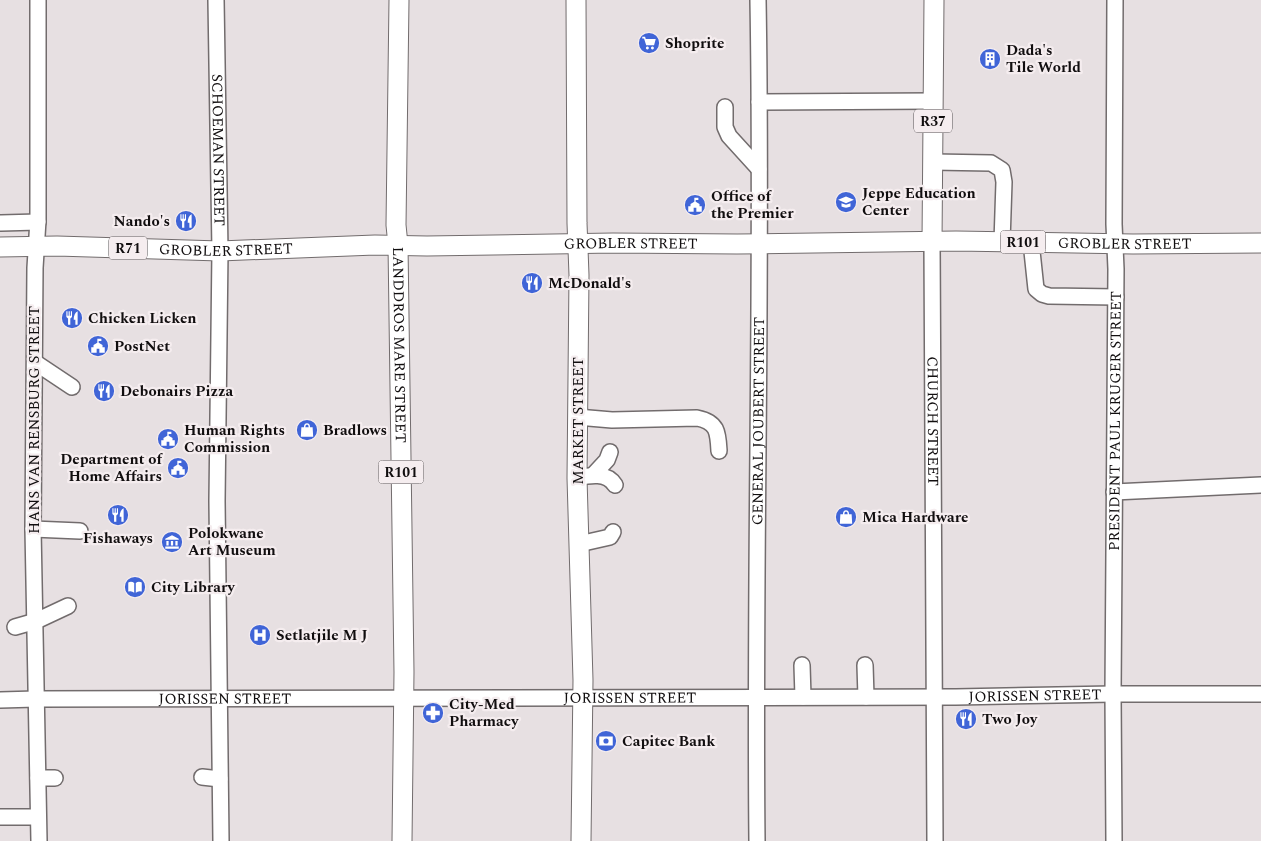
<svg xmlns="http://www.w3.org/2000/svg" width="1261" height="841" viewBox="0 0 1261 841" font-family="Spectral,serif">
<style>
.lines{fill:none;stroke-linecap:round;stroke-linejoin:round}
.minor-casing{stroke:#726c6d;stroke-width:18}
.major-casing{stroke:#726c6d;stroke-width:21}
.minor{stroke:#fff;stroke-width:15}
.major{stroke:#fff;stroke-width:19}
.labels{text-anchor:middle;dominant-baseline:central;stroke-width:4.5;stroke-linejoin:round;paint-order:stroke}
.shield{fill:#f5edef;stroke:#555152;stroke-width:1}
.shield-label{font-size:14px;font-weight:bold;fill:#110e0f}
.poi-label{font-size:15px;font-weight:bold;fill:#110e0f;stroke:#f5edef;text-anchor:start}
.street-label{font-size:15px;fill:#110e0f;stroke:#f5edef}
</style>
<rect width="100%" height="100%" fill="#e7e0e2"/>
<g class="lines">
<!-- minor casing -->
<g class="minor-casing">
<g id="minor">
<path d="M 38,0 L 38,220 L 35,268 L 33,529 L 39,841"/>
<path id="s1" d="M 216,0 L 220,251 L 217,501 L 221,841"/>
<path d="M 759,102 L 933,101"/>
<path d="M 725,107 L 725,127 L 729,136 L 759,169"/>
<path d="M 933,162 L 991,163 L 1002,170 L 1004,182 L 1002,242"/>
<path d="M 1,223 L 38,222"/>
<path id="s2" d="M 932,242 L 935,841"/>
<path d="M 1031,242 L 1036,289 L 1042,294 L 1049,296 L 1116,297"/>
<path d="M 36,363 L 72,387"/>
<path d="M 577,417 L 612,420 L 697,418 C 718,422 718,433 719,451"/>
<path d="M 594,474 L 607,460 L 610,452"/>
<path d="M 577,478 C 590,475 607,472 615,485"/>
<path d="M 1114,492 L 1261,485"/>
<path d="M 33,529 L 80,531"/>
<path d="M 579,544 L 610,537 L 613,532"/>
<path d="M 15,627 L 36,621 L 68,606"/>
<path d="M 802,665 L 803,697"/>
<path d="M 865,665 L 866,697"/>
<path id="s3" d="M 0,700 L 36,699 L 956,697 L 1113,694 L 1261,694"/>
<path d="M 202,777 L 220,779"/>
<path d="M 38,778 L 55,778"/>
<path d="M 0,817 L 38,817"/>
<path id="s4" d="M 757,841 C 754,561 763,280 758,0"/>
<path id="s5" d="M 1114,841 L 1113,694 L 1116,269 L 1114,224 L 1115,0"/>
</g>
</g>
<!-- major casing -->
<g class="major-casing">
<g id="major">
<path id="s6" d="M 399,0 L 396,225 L 398,245 L 404,672 L 402,841"/>
<path d="M 576,0 L 577,223 L 579,275 L 577,478 L 583,680 L 581,841"/>
<path d="M 932,242 L 934,0"/>
<path id="s7" d="M 0,247 L 57,246 L 220,251 L 375,245 L 427,246 L 613,243 L 737,244 L 956,241 L 1133,244 L 1261,243"/>
</g>
</g>
<!-- minor -->
<use href="#minor" class="minor"/>
<!-- major -->
<use href="#major" class="major"/>
</g>
<!-- icons -->
<defs>
<g id="supermarket-disc" transform="scale(1.125)"><circle r="9.5" fill="#4065d7" stroke="#f5edef"/><path d="M-6-5.5h2.5l.6 2H6L4.5 2H-2.5L-4.4-4H-6ZM-1.5 3.2a1.3 1.3 0 1 0 .1 0ZM3 3.2a1.3 1.3 0 1 0 .1 0Z" fill="#fff"/></g>
<g id="building-disc" transform="scale(1.125)"><circle r="9.5" fill="#4065d7" stroke="#f5edef"/><path d="M-4-6H4V6H1V3H-1V6H-4ZM-2.5-4.3h1.7v1.8h-1.7ZM.8-4.3h1.7v1.8H.8ZM-2.5-1h1.7V.8h-1.7ZM.8-1h1.7V.8H.8Z" fill="#fff"/></g>
<g id="university-disc" transform="scale(1.125)"><circle r="9.5" fill="#4065d7" stroke="#f5edef"/><path d="M0-5L7-2L0 1L-7-2ZM-4 1L0 2.5L4 1V4Q0 6-4 4Z" fill="#fff"/></g>
<g id="civic-disc" transform="scale(1.125)"><circle r="9.5" fill="#4065d7" stroke="#f5edef"/><path d="M-.6-6.5H3V-4.5H.6V-3L4-1V1h2V6H-6V1h2V-1L-.6-3ZM-1.2 2.5V6h2.4V2.5Z" fill="#fff"/></g>
<g id="restaurant-disc" transform="scale(1.125)"><circle r="9.5" fill="#4065d7" stroke="#f5edef"/><path d="M-5-6h1v4h1v-4h1v4h1v-4h1v5L-1.5 .5V6h-2V.5L-5-1ZM5-6V6H3V1.5H1.5Q1.5-4 5-6Z" fill="#fff"/></g>
<g id="shop-disc" transform="scale(1.125)"><circle r="9.5" fill="#4065d7" stroke="#f5edef"/><path d="M-5-2.5h2.3a2.7 3.5 0 0 1 5.4 0H5L5.5 6h-11ZM-1.5-2.5h3a1.5 2.3 0 0 0-3 0Z" fill="#fff"/></g>
<g id="museum-disc" transform="scale(1.125)"><circle r="9.5" fill="#4065d7" stroke="#f5edef"/><path d="M0-6L6-3V-2H-6V-3ZM-5-1h2V3h-2ZM-1-1h2V3h-2ZM3-1h2V3H3ZM-6 4H6V6H-6Z" fill="#fff"/></g>
<g id="library-disc" transform="scale(1.125)"><circle r="9.5" fill="#4065d7" stroke="#f5edef"/><path d="M-6-4Q-3-5.5-.7-3.5V5Q-3 3-6 4ZM6-4Q3-5.5 .7-3.5V5Q3 3 6 4Z" fill="#fff"/></g>
<g id="hospital-disc" transform="scale(1.125)"><circle r="9.5" fill="#4065d7" stroke="#f5edef"/><path d="M-5-5h3v3.5h4V-5h3V5h-3V1.5h-4V5h-3Z" fill="#fff"/></g>
<g id="pharmacy-disc" transform="scale(1.125)"><circle r="9.5" fill="#4065d7" stroke="#f5edef"/><path d="M-2-6h4v4h4v4h-4v4h-4v-4h-4v-4h4Z" fill="#fff"/></g>
<g id="bank-disc" transform="scale(1.125)"><circle r="9.5" fill="#4065d7" stroke="#f5edef"/><path d="M-6-4H6V4H-6ZM0-2.3a2.3 2.3 0 1 0 0 4.6a2.3 2.3 0 1 0 0-4.6Z" fill="#fff"/></g>
</defs>
<g fill-rule="evenodd">
<use href="#supermarket-disc" x="649" y="43"/>
<use href="#building-disc" x="990" y="59"/>
<use href="#university-disc" x="846" y="202"/>
<use href="#civic-disc" x="695" y="205"/>
<use href="#restaurant-disc" x="186" y="221"/>
<use href="#restaurant-disc" x="532" y="283"/>
<use href="#restaurant-disc" x="72" y="318"/>
<use href="#civic-disc" x="98" y="346"/>
<use href="#restaurant-disc" x="104" y="391"/>
<use href="#shop-disc" x="307" y="430"/>
<use href="#civic-disc" x="168" y="439"/>
<use href="#civic-disc" x="178" y="468"/>
<use href="#restaurant-disc" x="118" y="515"/>
<use href="#shop-disc" x="846" y="517"/>
<use href="#museum-disc" x="172" y="542"/>
<use href="#library-disc" x="135" y="587"/>
<use href="#hospital-disc" x="260" y="635"/>
<use href="#pharmacy-disc" x="433" y="713"/>
<use href="#restaurant-disc" x="966" y="719"/>
<use href="#bank-disc" x="606" y="741"/>
</g>
<g class="labels">
<!-- shield labels -->
<g class="shield">
<rect x="914" y="109.5" width="38" height="23" rx="4"/>
<rect x="1000.5" y="230.5" width="45" height="23" rx="4"/>
<rect x="109" y="236.5" width="38" height="23" rx="4"/>
<rect x="378.5" y="460.5" width="45" height="23" rx="4"/>
</g>
<g class="shield-label">
<text x="933" y="121">R37</text>
<text x="1023" y="242">R101</text>
<text x="128" y="248">R71</text>
<text x="401" y="472">R101</text>
</g>
<!-- poi labels -->
<g class="poi-label">
<text x="665" y="43">Shoprite</text>
<text x="1006" y="50">Dada's<tspan x="1006" dy="17">Tile World</tspan></text>
<text x="862" y="193">Jeppe Education<tspan x="862" dy="17">Center</tspan></text>
<text x="711" y="196">Office of<tspan x="711" dy="17">the Premier</tspan></text>
<text x="170" y="221" text-anchor="end">Nando's</text>
<text x="548" y="283">McDonald's</text>
<text x="88" y="318">Chicken Licken</text>
<text x="114" y="346">PostNet</text>
<text x="120" y="391">Debonairs Pizza</text>
<text x="184" y="430">Human Rights<tspan x="184" dy="17">Commission</tspan></text>
<text x="323" y="430">Bradlows</text>
<text x="162" y="459" text-anchor="end">Department of<tspan x="162" dy="17">Home Affairs</tspan></text>
<text x="862" y="517">Mica Hardware</text>
<text x="188" y="533">Polokwane<tspan x="188" dy="17">Art Museum</tspan></text>
<text x="118" y="538" text-anchor="middle">Fishaways</text>
<text x="151" y="587">City Library</text>
<text x="276" y="635">Setlatjile M J</text>
<text x="449" y="704">City-Med<tspan x="449" dy="17">Pharmacy</tspan></text>
<text x="982" y="719">Two Joy</text>
<text x="622" y="741">Capitec Bank</text>
</g>
<!-- street labels -->
<g class="street-label">
<text stroke="none"><textPath href="#s1" startOffset="150">SCHOEMAN STREET</textPath></text>
<text stroke="none"><textPath href="#s7" startOffset="1125">GROBLER STREET</textPath></text>
<text stroke="none"><textPath href="#s7" startOffset="631">GROBLER STREET</textPath></text>
<text stroke="none"><textPath href="#s7" startOffset="226">GROBLER STREET</textPath></text>
<text stroke="none"><textPath href="#s6" startOffset="345">LANDDROS MARE STREET</textPath></text>
<text transform="translate(34 420) rotate(-90)">HANS VAN RENSBURG STREET</text>
<text stroke="none"><textPath href="#s4" startOffset="420">GENERAL JOUBERT STREET</textPath></text>
<text stroke="none"><textPath href="#s2" startOffset="179">CHURCH STREET</textPath></text>
<text stroke="none"><textPath href="#s5" startOffset="420">PRESIDENT PAUL KRUGER STREET</textPath></text>
<text transform="translate(578 421) rotate(-90)">MARKET STREET</text>
<text stroke="none"><textPath href="#s3" startOffset="1035">JORISSEN STREET</textPath></text>
<text stroke="none"><textPath href="#s3" startOffset="630">JORISSEN STREET</textPath></text>
<text stroke="none"><textPath href="#s3" startOffset="225">JORISSEN STREET</textPath></text>
</g>
</g>
</svg>
